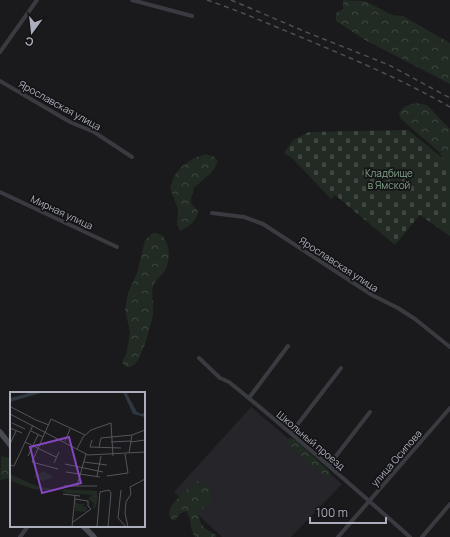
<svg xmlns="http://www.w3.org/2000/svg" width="450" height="537" viewBox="0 0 450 537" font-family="Manrope,sans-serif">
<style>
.built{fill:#262529}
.forest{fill:url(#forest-crowns)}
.cemetery{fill:url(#cemetery-stones)}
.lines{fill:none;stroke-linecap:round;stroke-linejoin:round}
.street{stroke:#3a3b41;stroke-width:4}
.secondary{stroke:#484a51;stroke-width:5.5}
.rail{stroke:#4d4f56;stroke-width:1.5;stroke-dasharray:5 4;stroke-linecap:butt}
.labels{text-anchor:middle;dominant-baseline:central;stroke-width:3.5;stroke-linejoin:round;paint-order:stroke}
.street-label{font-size:10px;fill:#acafbb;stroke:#151417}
.park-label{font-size:10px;fill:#83a688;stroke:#151417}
.inset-road{fill:none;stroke:#54555c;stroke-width:1}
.view{fill:#8546be;fill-opacity:0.15;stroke:#8546be;stroke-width:2}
.inset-edge{fill:none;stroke:#acafbb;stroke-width:2}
</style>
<defs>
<pattern id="forest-crowns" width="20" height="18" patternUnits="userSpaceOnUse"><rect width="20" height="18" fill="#212a23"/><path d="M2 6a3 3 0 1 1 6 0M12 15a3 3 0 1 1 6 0" fill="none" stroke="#3f4641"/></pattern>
<pattern id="cemetery-stones" width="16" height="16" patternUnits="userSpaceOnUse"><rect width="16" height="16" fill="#212a23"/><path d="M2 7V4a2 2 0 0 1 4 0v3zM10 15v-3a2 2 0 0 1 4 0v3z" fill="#3f4641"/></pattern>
</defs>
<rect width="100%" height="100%" fill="#1a191c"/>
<!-- built -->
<path class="built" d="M 251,407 L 342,484 L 291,537 L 222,537 L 174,492 Z"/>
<!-- forest -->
<path class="forest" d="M 343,0 L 365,1 L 392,15 L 403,16 L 450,43 L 450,84 L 365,40 L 336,21 L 336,13 L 343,9 Z
M 416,103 L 427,105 L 450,129 L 450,231 L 445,162 L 439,152 L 401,119 L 399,114 C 402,106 408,105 416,103 Z
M 205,154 L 215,157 L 218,162 L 212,172 L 194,188 L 191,198 L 191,203 L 198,211 C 197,222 189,226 180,231 L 177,225 L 178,209 L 170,188 L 174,176 L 181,167 L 194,158 Z
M 153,233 C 169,232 171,254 167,266 C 165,274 155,279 153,287 C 151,295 154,305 153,314 C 151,325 143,355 136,363 C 133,367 129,367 125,367 L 122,362 L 127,352 L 130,332 L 125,310 L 128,293 L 137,273 L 145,240 Z
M 289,438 L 294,439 L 329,471 L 331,475 L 329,478 L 324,476 L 290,447 L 287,442 Z
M 1,456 L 6,457 L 11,459 L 11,478 L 0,480 Z
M 197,481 C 205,484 211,488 213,496 L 211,502 L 199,511 C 199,526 204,528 216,535 L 216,537 L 195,537 C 188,527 193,520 186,511 L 181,513 L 175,520 L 172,520 L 169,516 C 169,512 170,509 171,506 C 174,502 193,482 197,481 Z"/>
<!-- cemetery -->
<path class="cemetery" d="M 408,130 L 450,164 L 450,236 L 420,215 L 395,245 L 335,195 L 331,199 L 293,159 L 284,153 L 293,140 L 309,132 Z"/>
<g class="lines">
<!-- street -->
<path class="street" d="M 132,0 L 192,16
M 0,52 L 37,0
M 0,81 L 70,122 L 94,132 L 132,157
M 0,192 L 117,247
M 212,213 L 244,217 L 263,224 L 372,295 L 398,308 L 415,319 L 450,347
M 199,358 L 220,378 L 229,382 C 291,432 350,484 410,537
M 249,398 L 288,346
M 291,433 L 341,368
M 329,465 L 370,412
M 20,537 L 28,526
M 338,537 L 450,408
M 422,537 L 450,504"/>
<!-- secondary -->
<path class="secondary" d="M 0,432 L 11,446
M 83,526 L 94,537"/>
<!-- rail -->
<path class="rail" d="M 207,0 C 240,11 271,25 303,38 C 353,59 403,80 450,107
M 231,0 L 306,32 L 389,65 L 450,98"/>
</g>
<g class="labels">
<!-- street labels -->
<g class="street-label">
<text transform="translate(60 105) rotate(29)">Ярославская улица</text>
<text transform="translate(62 212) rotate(25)">Мирная улица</text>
<text transform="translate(339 264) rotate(33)">Ярославская улица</text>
<text transform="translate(311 440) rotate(40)">Школьный проезд</text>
<text transform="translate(396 458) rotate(-49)">улица Осипова</text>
</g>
<!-- park labels -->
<g class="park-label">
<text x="389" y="173">Кладбище<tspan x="389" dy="12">в Ямской</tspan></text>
</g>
</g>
<!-- overview -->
<g transform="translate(10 392)">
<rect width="135" height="135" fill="#1a191c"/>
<path d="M 0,82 L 27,94 L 42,97 L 42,99 L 23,97 L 6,91 L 0,88 ZM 54,97 L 87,99 L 88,106 L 85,117 L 83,116 L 84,111 L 78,107 L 82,103 L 56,101 L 52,99 ZM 65,108 L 68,112 L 75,112 L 72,114 L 77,115 L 76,120 L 65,119 Z" fill="#212a23"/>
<path d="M 32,79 L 43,84 L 43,85 L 33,89 L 24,85 L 26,80 L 30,82 Z" fill="#212a23"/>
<path d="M 23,0 L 34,0 L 0,10 L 0,6 ZM 113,0 L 116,0 L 127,20 L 132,22 L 135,20 L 135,25 L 123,22 Z" fill="#2f3740"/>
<path class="inset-road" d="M 1,15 L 26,28M 0,22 L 78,63 L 135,60M 26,28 L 39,33M 2,31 L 15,37M 0,36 L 12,41M 21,39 L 33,45M 82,48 L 80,55 L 111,56M 55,49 L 60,37M 15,50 L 46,65M 101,50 L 121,49M 121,50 L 135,48M 0,52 L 6,39M 89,55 L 91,46 L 122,43 L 135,38M 67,57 L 73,45 L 81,38 L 101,31 L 103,64M 119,61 L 122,43M 18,64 L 28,43M 74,70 L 97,73M 44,71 L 49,60M 55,72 L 93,80M 0,73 L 4,74 L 23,33M 48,77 L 22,70 L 41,27 L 75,43M 56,80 L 90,85M 87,84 L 91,64M 97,84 L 118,81 L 115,62M 54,94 L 87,94M 67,94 L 76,62M 111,98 L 108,126 L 116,135M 53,102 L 70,104M 63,130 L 81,117 L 78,114 L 78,109 L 65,107M 62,135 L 65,104M 87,135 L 90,100 L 99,98 L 101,101 L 98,135M 118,135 L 115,121 L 116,110 L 121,102 L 120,95 L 135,87"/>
<path class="view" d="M 59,45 L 71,91 L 32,101 L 20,55 Z"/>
<rect width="135" height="135" class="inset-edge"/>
</g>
<!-- north arrow -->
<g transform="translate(32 32) rotate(195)" stroke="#151417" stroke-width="3" paint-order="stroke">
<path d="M0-3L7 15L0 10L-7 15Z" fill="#acafbb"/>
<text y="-6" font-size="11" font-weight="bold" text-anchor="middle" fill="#acafbb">С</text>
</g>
<!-- scale -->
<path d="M310 517v6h76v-6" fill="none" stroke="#acafbb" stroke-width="2"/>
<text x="316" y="517" font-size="12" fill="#acafbb" stroke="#151417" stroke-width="3" paint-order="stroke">100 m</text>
</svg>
